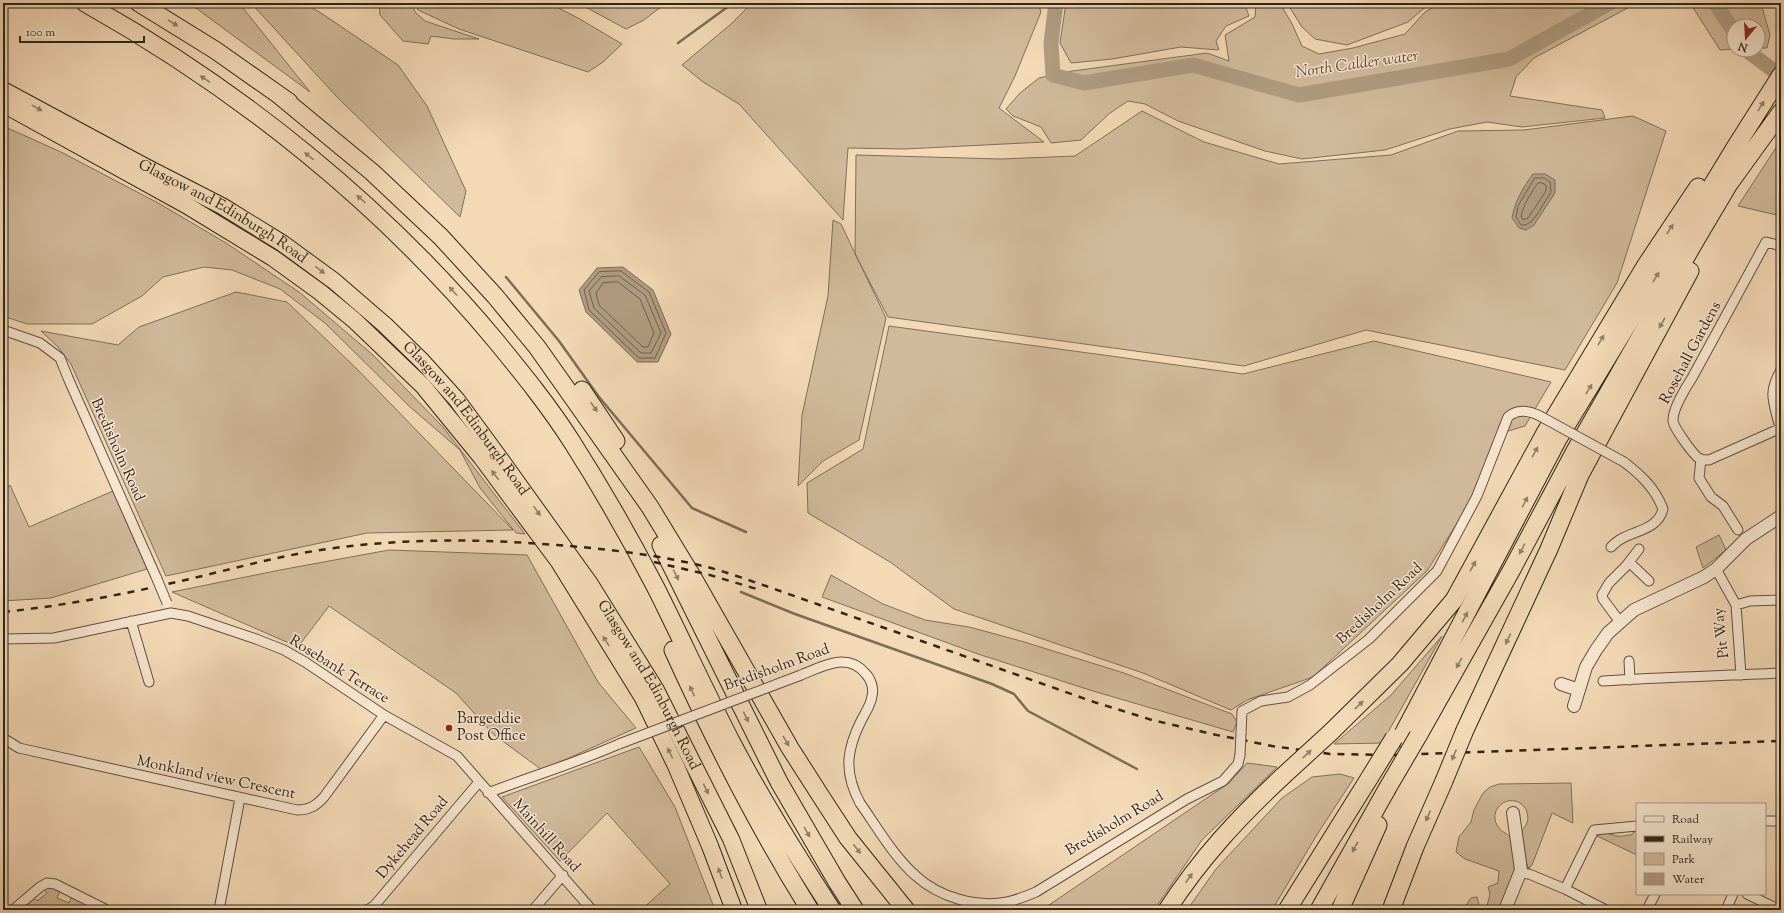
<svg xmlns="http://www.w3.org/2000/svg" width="1784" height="913" viewBox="0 0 1784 913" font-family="'Sorts Mill Goudy',serif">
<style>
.green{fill:#d1ba9b;stroke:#7f705a}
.water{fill:#b09c81;stroke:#7c6c58}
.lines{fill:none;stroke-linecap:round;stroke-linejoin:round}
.shore{stroke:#6e604e;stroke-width:1}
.stream{stroke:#7c6c58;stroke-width:2.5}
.river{stroke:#b09c81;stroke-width:15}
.minor-casing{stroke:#5e5241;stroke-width:11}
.tertiary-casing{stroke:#5e5241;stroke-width:14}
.trunk-casing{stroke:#2d251a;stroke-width:18}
.motorway-casing{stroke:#2d251a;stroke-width:19}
.minor{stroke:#f7e6d0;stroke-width:9}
.tertiary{stroke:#f7e6d0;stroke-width:12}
.trunk{stroke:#f3d9b6;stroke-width:16}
.motorway{stroke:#f3d9b6;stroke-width:17}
.rail{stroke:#2d251a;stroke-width:2.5;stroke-dasharray:7 7;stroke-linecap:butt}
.minor-bridge-casing{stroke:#5e5241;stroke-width:11;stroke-linecap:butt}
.motorway-bridge-casing{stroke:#2d251a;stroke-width:19;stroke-linecap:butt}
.minor-bridge{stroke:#f7e6d0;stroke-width:9}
.motorway-bridge{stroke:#f3d9b6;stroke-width:17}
.oneway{fill:#907f68}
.poi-dot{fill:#8f2418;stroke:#f7e6d0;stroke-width:1.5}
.labels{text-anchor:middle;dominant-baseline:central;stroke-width:3;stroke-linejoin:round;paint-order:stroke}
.street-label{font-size:15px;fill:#2d251a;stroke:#f7e6d0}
.poi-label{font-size:15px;fill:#2d251a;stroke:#f7e6d0;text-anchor:start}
.water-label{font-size:16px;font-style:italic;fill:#5b4f3e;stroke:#f7e6d0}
</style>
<rect width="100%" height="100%" fill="#f3d9b6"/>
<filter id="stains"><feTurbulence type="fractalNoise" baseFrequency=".005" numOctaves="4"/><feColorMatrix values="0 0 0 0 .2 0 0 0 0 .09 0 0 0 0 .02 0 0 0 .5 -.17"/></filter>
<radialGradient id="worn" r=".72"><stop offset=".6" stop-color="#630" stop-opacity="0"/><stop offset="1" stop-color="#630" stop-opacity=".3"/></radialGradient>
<!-- green -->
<path class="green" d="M 189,3 L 239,3 L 310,92 Z
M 251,3 L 304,3 L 321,13 L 398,65 L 427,106 L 466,191 L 460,217 L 337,97 Z
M 379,3 L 412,3 L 415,12 L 425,21 L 479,39 L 454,39 L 431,36 L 428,44 L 403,41 L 380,15 Z
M 416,3 L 549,3 L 578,18 L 622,44 L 603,62 L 588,72 L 459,29 L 418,10 Z
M 578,3 L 666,3 L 644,20 L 626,29 Z
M 752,3 L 1038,3 L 1041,12 L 1015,76 L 999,108 L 1044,142 L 905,149 L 848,148 L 843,220 L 739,104 L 703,82 L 682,65 L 731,24 Z
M 1066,3 L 1244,3 L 1249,16 L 1226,26 L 1216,41 L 1219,50 L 1181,47 L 1112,59 L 1071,63 L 1060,43 Z
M 1256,3 L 1280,3 L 1292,24 L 1302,46 L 1319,54 L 1353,48 L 1405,34 L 1425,12 L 1441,3 L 1637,3 L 1534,58 L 1516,77 L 1510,96 L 1602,110 L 1605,118 L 1522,127 L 1487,122 L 1450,129 L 1385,150 L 1302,159 L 1265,151 L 1178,121 L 1145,104 L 1128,101 L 1110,113 L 1081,140 L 1051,143 L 1041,127 L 1013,116 L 1006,109 L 1020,93 L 1039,78 L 1065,72 L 1207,53 L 1229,61 L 1225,35 L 1255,17 Z
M 1287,3 L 1430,3 L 1408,22 L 1347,45 L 1315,39 L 1302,27 Z
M 1690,3 L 1763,3 L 1762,7 L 1770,35 L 1767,48 L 1758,48 L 1758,26 L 1734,26 L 1734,49 L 1720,50 Z
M 1142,111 L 1204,142 L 1279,164 L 1391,155 L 1458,131 L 1524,130 L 1633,116 L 1666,131 L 1617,283 L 1565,370 L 1366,330 L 1244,366 L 888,317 L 855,254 L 856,155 L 1001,159 L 1075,156 Z
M 3,126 L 61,152 L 160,204 L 226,243 L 299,292 L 373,355 L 443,427 L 525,534 L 516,533 L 480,488 L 460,450 L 409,406 L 325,323 L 280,289 L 232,270 L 204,267 L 163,277 L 142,296 L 92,324 L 27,324 L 3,316 Z
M 1781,140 L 1781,216 L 1738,206 Z
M 833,220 L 841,224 L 886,318 L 859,440 L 823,461 L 798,486 L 802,415 L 828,296 Z
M 236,292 L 287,302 L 358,370 L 513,530 L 367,533 L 166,576 L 71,364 L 58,347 L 41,331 L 118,345 L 139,327 Z
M 889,326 L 1243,374 L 1374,341 L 1551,382 L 1525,426 L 1498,434 L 1476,493 L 1427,571 L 1313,677 L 1247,700 L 1231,710 L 1143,673 L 954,609 L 890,562 L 808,513 L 807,483 L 863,449 Z
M 10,485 L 29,527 L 113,491 L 147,569 L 51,598 L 3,601 L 3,494 Z
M 1719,535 L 1726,550 L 1703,568 L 1696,547 Z
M 389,550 L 527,555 L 598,682 L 636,728 L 542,770 L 493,734 L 456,693 L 329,606 L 298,647 L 172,592 L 280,570 Z
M 831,575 L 883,604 L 925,620 L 969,627 L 1021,641 L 1124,673 L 1232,714 L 1237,722 L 1233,732 L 1093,691 L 978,654 L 822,597 Z
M 1442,636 L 1382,743 L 1334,744 L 1391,695 Z
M 639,747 L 675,807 L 715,910 L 641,910 L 670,884 L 607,813 L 560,861 L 502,797 Z
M 1247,763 L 1277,767 L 1202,840 L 1154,910 L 1030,910 L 1046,907 L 1229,783 Z
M 1340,774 L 1354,778 L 1318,833 L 1272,910 L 1187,910 L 1216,869 L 1282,798 L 1312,777 Z
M 1571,783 L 1573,823 L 1552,813 L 1532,865 L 1531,865 L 1529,869 C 1525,862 1520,841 1521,833 C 1522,830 1525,827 1526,825 C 1531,815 1525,803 1515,801 C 1501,798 1490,813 1497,825 C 1500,831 1506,833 1510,837 L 1517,870 L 1500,910 L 1486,910 L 1490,894 L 1488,887 L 1498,883 L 1499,871 L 1465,859 L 1456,852 L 1459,837 L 1471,822 L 1474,810 L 1483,793 L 1490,787 L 1499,784 Z
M 1637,831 L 1637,855 L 1597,836 C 1606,830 1610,835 1617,836 C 1621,837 1626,835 1631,835 L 1634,832 Z
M 46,885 L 60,891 L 57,898 L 69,903 L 72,896 L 96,908 L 96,910 L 27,910 L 30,908 L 25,902 L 32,896 L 37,901 L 47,893 L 41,887 Z
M 1477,897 L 1479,905 L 1477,910 L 1463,910 L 1471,898 Z"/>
<!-- water -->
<path class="water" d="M 1533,174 L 1545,174 L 1555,180 L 1555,193 L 1534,225 L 1526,230 L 1519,228 L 1512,218 C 1515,200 1523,188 1533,174 Z
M 623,267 L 653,290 L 671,334 L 658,362 L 637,362 L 586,312 L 579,290 L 597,268 Z"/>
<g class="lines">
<!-- shore -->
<path class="shore" d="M 1535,178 L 1544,178 L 1550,182 L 1551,192 L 1538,213 L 1531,222 L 1525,225 L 1521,225 L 1516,217 L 1518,206 Z
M 1542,183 L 1546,185 L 1546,191 L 1528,218 L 1523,220 L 1521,216 C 1524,204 1530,194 1538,183 Z
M 621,271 L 649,292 L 666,333 L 655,358 L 639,358 L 589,310 L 584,290 L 599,272 Z
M 619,276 L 645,295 L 661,333 L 651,353 L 641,353 L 594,308 L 589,291 L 601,277 Z
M 618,282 L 640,299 L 654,333 L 648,347 L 643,347 L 599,305 L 596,293 L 603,283 Z"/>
<!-- stream -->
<path class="stream" d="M 678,43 L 733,3
M 506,277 L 559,341 L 599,397 L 692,508 L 746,532
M 741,592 L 795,614 L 992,684 L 1014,694 L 1028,711 L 1137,769"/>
<!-- river -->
<path class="river" d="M 1056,3 L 1051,43 L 1053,75 L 1084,83 L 1193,65 L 1299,95 L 1509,59 L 1610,3
M 1715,3 L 1734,32
M 1746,50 L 1781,76"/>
<!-- minor casing -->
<g class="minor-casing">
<path id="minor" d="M 1781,246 L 1766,242 L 1692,378 C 1686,387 1672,410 1673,421 C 1674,428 1694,456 1700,459 C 1703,460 1706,460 1709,460 L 1781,428
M 3,330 L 40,343 L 60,358 L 68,378 L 157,579
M 1780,428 C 1774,402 1767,394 1781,370
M 1701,459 L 1699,478 L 1711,497 L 1723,506 L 1738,530
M 1611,547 C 1614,544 1617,541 1621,539 C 1637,530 1658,529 1663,509 C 1655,488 1641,475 1624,462
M 1629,562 L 1649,581
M 1716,569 L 1736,605 L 1741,675
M 1736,605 L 1750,601 L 1781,600
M 131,621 L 149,682
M 1620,622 L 1603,599 L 1602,595 L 1609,583 L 1626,566 L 1639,549
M 3,639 L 54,638 L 171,613 L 188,616 L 256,639 L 284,650 L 305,662 L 384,715 L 457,756 L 592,910
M 1629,661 L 1630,680
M 801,675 C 823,666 847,652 865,673 C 871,679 874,688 872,696 C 871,705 865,713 861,721 C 855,733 850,746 849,759 C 848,774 853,790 860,803 C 877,827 894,857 916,876 C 939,897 976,908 1007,902 C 1017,900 1026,896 1036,892 L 1187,799 L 1223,781 L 1238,764 L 1240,755
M 1603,681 C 1662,677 1722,676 1781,673
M 1241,733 L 1242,711 L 1261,701 L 1288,697 L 1310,685 L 1369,639 L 1437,571 L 1477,496 L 1508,417 C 1518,408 1530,411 1540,416
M 3,738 L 19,748 L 297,810 C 309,810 316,806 324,797 L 384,715
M 488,793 C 532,776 576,763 619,744
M 1765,821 L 1781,821
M 1520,873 L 1529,874 L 1565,889 L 1594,830 L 1637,826
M 1565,889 L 1606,910
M 1747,894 L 1780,910
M 13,910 L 40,887 L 47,883 L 55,884 L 107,910
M 219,910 L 240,798
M 367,910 L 374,906 L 479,782
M 533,910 L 563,875
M 1647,910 L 1655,894
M 1726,910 L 1733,894"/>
</g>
<!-- tertiary casing -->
<g class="tertiary-casing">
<path id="tertiary" d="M 1561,684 L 1579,690
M 1574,706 L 1586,667 L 1596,650 L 1608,633 L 1634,610 L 1704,577 L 1716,569 L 1746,539 L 1781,516
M 1505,910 L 1521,870 L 1513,813"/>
</g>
<!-- trunk casing -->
<g class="trunk-casing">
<g id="trunk">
<path id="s1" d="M 3,90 L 144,166 L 222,206 L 282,243 L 334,281 L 385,325 L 422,361 L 457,400 L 501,460 L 590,584 L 656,690 L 731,839 L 759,910"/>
<path d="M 3,104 L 186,205 L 273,258 L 320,292 L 354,320 L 423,386 L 481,457 L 559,562 L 643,698 L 676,766 L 710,846 L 734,910"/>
</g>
</g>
<!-- motorway casing -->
<g class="motorway-casing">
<path id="motorway" d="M 85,3 C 240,90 382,204 496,341 C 523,374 549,406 572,442 C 602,489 630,538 656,588 C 682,640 706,693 733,745 C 763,802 797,856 832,910
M 139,3 L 215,50 L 289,102
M 280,96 L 372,172 L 441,237 L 495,296 L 537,347 L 650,507 L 692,576 L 790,748 L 822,798 L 848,838 L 906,910
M 582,390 L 616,441
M 661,545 L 779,782 L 837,882 L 855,910
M 673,650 C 714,740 758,827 810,910
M 1465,730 L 1549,549 L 1580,475 L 1690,271
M 1331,732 L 1400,664 L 1454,600 L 1545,433 L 1646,265 L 1698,187
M 1418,736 L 1511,571 L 1575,451 L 1694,243 L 1729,184 L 1781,112
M 1401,738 L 1558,439 L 1736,146 L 1781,75
M 1167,910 C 1201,858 1237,819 1283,776
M 1287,910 L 1370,777
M 1319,910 L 1387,789
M 1340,910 L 1378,825
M 1391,910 L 1415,847 L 1444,781"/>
</g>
<!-- minor -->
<use href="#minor" class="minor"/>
<!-- tertiary -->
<use href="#tertiary" class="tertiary"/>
<!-- trunk -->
<use href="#trunk" class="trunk"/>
<!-- motorway -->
<use href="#motorway" class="motorway"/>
<!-- rail -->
<path class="rail" d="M 654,562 L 710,575 L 760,590
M 3,612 C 60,606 116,596 172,583 C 213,574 255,562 297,554 C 383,538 470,538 557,545 C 608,549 660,555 711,568 C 729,573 748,580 766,586 L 1094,702 L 1152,720 L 1212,734 L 1272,746 L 1330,754 L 1391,755 L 1781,741"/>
<!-- minor-bridge casing -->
<g class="minor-bridge-casing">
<path id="minor-bridge" d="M 1540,416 L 1624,462
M 157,579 L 167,603
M 619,744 L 801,675
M 1240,755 L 1241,733"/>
</g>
<!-- motorway-bridge casing -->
<g class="motorway-bridge-casing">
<path id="motorway-bridge" d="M 1283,776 L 1331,732
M 1370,777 L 1394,738
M 1444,781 L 1465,730
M 1387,789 L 1418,736"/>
</g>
<!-- minor-bridge -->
<use href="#minor-bridge" class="minor-bridge"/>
<!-- motorway-bridge -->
<use href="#motorway-bridge" class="motorway-bridge"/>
</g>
<!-- one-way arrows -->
<defs><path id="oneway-solid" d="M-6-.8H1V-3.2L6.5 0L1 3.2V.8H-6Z"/></defs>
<g class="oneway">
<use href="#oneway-solid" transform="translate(173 23) rotate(32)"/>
<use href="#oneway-solid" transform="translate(205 79) rotate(-146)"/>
<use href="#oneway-solid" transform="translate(1761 106) rotate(-58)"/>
<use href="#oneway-solid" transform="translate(37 108) rotate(29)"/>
<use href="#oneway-solid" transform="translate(309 156) rotate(-141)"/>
<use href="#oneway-solid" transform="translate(361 199) rotate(-139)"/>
<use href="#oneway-solid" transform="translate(1670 229) rotate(-57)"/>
<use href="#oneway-solid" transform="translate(320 270) rotate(37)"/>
<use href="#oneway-solid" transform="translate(1656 277) rotate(-59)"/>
<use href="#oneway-solid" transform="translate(453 291) rotate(-132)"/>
<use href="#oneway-solid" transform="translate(1662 323) rotate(119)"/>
<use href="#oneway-solid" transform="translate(1601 340) rotate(-59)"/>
<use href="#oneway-solid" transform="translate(1589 389) rotate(-59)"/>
<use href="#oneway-solid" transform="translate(594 407) rotate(55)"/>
<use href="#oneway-solid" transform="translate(1535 452) rotate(-61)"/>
<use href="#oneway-solid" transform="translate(495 475) rotate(-127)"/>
<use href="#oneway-solid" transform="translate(1525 502) rotate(-62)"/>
<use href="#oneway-solid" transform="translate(537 511) rotate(55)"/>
<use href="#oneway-solid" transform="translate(1522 549) rotate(118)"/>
<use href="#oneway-solid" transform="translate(1473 566) rotate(-61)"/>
<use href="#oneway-solid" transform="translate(676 575) rotate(63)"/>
<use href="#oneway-solid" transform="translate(1465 617) rotate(-62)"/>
<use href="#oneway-solid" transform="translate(1508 639) rotate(115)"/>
<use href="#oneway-solid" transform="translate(606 641) rotate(-122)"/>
<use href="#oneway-solid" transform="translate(1459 663) rotate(119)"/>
<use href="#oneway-solid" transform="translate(692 691) rotate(-115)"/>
<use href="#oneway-solid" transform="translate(1359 705) rotate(-43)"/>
<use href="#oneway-solid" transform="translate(746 717) rotate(64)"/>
<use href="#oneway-solid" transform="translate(786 741) rotate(60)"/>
<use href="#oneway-solid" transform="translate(670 753) rotate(-116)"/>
<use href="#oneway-solid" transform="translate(1307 754) rotate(-43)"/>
<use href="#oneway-solid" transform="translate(1454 755) rotate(113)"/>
<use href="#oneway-solid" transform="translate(706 789) rotate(64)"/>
<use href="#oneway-solid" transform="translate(1428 816) rotate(114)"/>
<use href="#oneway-solid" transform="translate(807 832) rotate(60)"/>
<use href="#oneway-solid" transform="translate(1355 847) rotate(119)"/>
<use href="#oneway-solid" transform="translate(857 849) rotate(52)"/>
<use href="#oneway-solid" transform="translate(720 873) rotate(-110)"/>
<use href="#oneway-solid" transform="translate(1189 878) rotate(-55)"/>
</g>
<!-- markers -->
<circle class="poi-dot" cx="449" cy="728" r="4"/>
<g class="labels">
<!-- street labels -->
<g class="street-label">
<text stroke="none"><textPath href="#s1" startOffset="251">Glasgow and Edinburgh Road</textPath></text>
<text transform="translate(1691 353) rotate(-62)">Rosehall Gardens</text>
<text stroke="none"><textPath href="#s1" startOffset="574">Glasgow and Edinburgh Road</textPath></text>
<text transform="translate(117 450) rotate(66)">Bredisholm Road</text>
<text transform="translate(1380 604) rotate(-43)">Bredisholm Road</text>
<text transform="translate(1722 633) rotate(-96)">Pit Way</text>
<text transform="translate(777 668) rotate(-20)">Bredisholm Road</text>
<text transform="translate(339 670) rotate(32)">Rosebank Terrace</text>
<text stroke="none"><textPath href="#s1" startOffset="898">Glasgow and Edinburgh Road</textPath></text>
<text transform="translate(216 778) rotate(12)">Monkland view Crescent</text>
<text transform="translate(1115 824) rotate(-31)">Bredisholm Road</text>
<text transform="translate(546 836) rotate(48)">Mainhill Road</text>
<text transform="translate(413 838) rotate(-50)">Dykehead Road</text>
</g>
<!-- poi labels -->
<g class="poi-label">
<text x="457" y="719">Bargeddie<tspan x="457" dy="17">Post Office</tspan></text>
</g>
<!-- water labels -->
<g class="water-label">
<text transform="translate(1357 65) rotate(-8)">North Calder water</text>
</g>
</g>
<!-- margin -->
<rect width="1784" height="913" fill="none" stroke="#f3d9b6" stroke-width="16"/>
<rect x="4" y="4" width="1776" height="905" fill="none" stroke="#2d251a" stroke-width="2"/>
<rect x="8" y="8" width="1768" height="897" fill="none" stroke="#2d251a"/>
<!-- legend -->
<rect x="1636" y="803" width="130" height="92" fill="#f7e6d0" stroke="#a69987"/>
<rect x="1644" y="816" width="20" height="6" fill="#f7e6d0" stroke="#a69987"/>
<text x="1672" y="823" font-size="12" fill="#2d251a">Road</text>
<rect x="1644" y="836" width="20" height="6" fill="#2d251a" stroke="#a69987"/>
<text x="1672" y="843" font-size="12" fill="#2d251a">Railway</text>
<rect x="1644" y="853" width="20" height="12" fill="#d1ba9b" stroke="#a69987"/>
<text x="1672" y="863" font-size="12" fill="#2d251a">Park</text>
<rect x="1644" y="873" width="20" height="12" fill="#b09c81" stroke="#a69987"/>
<text x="1672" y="883" font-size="12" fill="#2d251a">Water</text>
<!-- north arrow -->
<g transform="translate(1746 38) rotate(198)"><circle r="19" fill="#f7e6d0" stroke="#a69987"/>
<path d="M0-3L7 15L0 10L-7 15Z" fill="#8f2418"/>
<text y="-6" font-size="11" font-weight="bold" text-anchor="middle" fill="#2d251a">N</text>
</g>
<!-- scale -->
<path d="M20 36v6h124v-6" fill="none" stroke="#2d251a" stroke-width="2"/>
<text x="26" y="36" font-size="12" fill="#2d251a" stroke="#f7e6d0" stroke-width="3" paint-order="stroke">100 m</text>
<rect width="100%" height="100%" filter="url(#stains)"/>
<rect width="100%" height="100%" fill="url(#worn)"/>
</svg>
